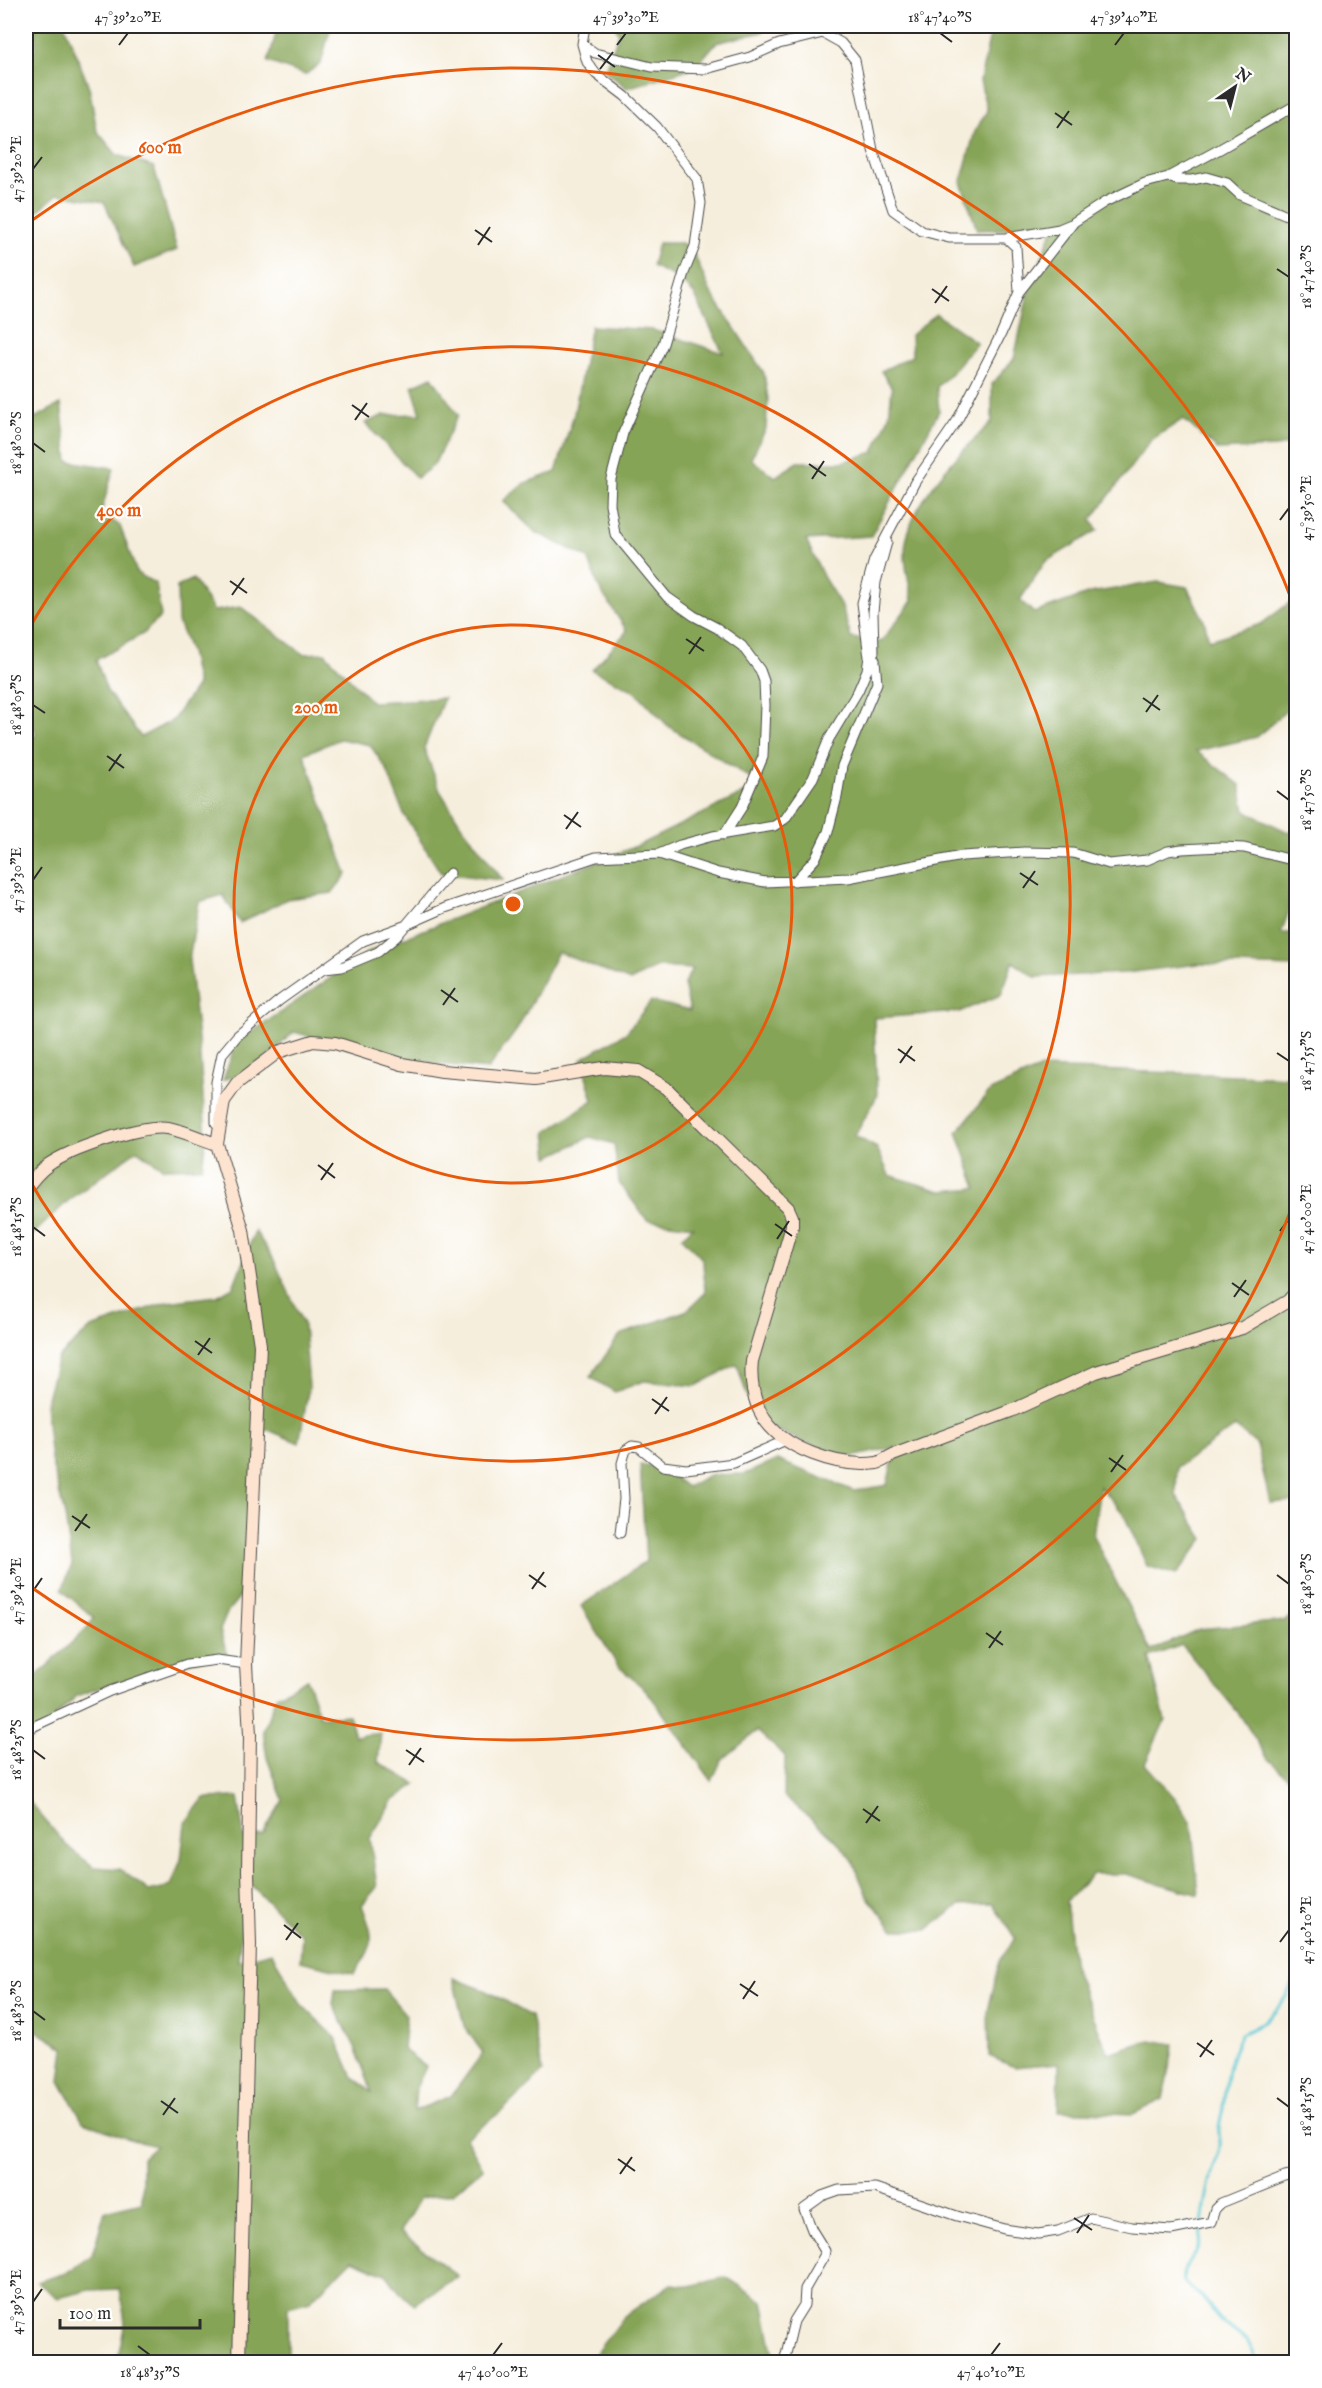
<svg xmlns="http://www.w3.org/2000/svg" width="1322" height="2388" viewBox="0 0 1322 2388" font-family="'IM FELL English',serif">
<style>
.forest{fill:#86a457;stroke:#586841;stroke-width:1.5}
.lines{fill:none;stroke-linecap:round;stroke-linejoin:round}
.stream{stroke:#5ac6d1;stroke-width:3}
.street-casing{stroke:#494846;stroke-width:11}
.secondary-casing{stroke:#494846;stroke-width:14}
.street{stroke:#fff;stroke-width:9}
.secondary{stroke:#fde4d1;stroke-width:12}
.ticks{fill:none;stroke:#2b2b2b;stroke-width:2}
.ring{fill:none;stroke:#e8590c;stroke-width:3}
.centre{fill:#e8590c;stroke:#fff;stroke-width:3}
.ring-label{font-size:18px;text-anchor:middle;font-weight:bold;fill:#e8590c;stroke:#fff;stroke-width:4.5;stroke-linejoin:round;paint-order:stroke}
.neatline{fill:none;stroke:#2b2b2b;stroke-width:2}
.ticks-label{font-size:15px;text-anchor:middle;fill:#2b2b2b}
</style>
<rect width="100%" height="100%" fill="#fff"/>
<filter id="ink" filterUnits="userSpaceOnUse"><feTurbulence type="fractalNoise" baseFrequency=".0167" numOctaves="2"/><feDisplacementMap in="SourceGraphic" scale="12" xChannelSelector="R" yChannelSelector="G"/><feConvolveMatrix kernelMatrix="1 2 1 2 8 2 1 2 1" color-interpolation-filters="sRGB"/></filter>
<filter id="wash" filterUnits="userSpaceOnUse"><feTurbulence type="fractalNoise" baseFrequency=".008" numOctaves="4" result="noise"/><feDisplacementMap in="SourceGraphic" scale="24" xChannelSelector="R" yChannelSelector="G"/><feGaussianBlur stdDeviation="1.35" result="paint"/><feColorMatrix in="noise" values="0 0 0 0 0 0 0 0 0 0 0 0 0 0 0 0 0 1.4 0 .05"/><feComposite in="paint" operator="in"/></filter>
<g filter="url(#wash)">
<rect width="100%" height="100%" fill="#f6eedc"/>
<!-- forest -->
<path class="forest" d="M 36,26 L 65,26 L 89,87 L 97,131 L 117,155 L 154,167 L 177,250 L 134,267 L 104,202 L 58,194 L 26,221 L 26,64 L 35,49 Z
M 278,26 L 331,26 L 321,63 L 305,75 L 268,62 Z
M 615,26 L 770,26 L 762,32 L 716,43 L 695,67 L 627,88 L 605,71 L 619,33 Z
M 992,26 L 1296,26 L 1296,443 L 1276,447 L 1218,450 L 1183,419 L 1151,440 L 1091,520 L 1098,530 L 1045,562 L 1020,600 L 1034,613 L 1090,593 L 1158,582 L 1187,587 L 1204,620 L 1209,640 L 1261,624 L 1296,598 L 1296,699 L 1287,710 L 1257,737 L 1196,751 L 1240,785 L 1245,811 L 1288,832 L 1296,829 L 1296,873 L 1290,874 L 1289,911 L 1281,933 L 1296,933 L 1296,967 L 1198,964 L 1126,973 L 1035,977 L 1013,962 L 1001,995 L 959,1012 L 874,1018 L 877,1096 L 855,1136 L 877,1148 L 889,1175 L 941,1191 L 977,1188 L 957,1132 L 990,1091 L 1041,1068 L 1292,1077 L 1296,1088 L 1296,1501 L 1270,1503 L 1257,1445 L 1235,1427 L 1177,1467 L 1176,1495 L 1204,1539 L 1176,1575 L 1147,1566 L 1123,1513 L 1100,1487 L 1093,1536 L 1151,1651 L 1199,1629 L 1285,1621 L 1296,1611 L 1296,1785 L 1268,1759 L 1240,1715 L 1182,1645 L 1149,1657 L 1165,1720 L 1145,1764 L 1175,1798 L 1191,1822 L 1199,1895 L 1126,1874 L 1093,1874 L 1066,1901 L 1074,1968 L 1108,2053 L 1150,2040 L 1174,2044 L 1163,2099 L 1133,2114 L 1058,2111 L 1059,2063 L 1014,2067 L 989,2056 L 988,2011 L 1000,1960 L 1015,1938 L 993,1904 L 960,1905 L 927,1930 L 894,1930 L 867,1896 L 852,1859 L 835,1839 L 784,1796 L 785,1756 L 757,1731 L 721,1761 L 712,1781 L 647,1691 L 618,1666 L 581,1606 L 646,1561 L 640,1464 L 662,1468 L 687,1487 L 709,1475 L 745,1474 L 777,1460 L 854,1491 L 887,1485 L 896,1447 L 852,1457 L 803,1442 L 755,1420 L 737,1364 L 696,1386 L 644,1381 L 615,1392 L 590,1377 L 620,1335 L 688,1310 L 705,1293 L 703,1260 L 682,1237 L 693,1226 L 647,1220 L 619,1183 L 614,1144 L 590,1137 L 549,1157 L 546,1132 L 593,1100 L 581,1059 L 626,1033 L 651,1001 L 690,1011 L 684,984 L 692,969 L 657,967 L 630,981 L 558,952 L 518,1028 L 488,1069 L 396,1060 L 294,1032 L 252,1071 L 223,1080 L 236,1043 L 368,952 L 639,845 L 761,785 L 668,726 L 635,691 L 592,670 L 627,631 L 599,588 L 588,558 L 535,532 L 503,501 L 525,483 L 556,472 L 574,414 L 591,326 L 653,330 L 723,353 L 694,294 L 679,279 L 652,266 L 658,243 L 682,243 L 695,256 L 710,291 L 764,373 L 768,399 L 766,428 L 751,459 L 775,477 L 798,462 L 842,462 L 874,452 L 889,416 L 892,388 L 881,371 L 912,356 L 911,335 L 936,314 L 977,343 L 954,370 L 937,387 L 939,411 L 871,536 L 806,540 L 824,578 L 842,607 L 851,638 L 881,642 L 912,601 C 910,585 904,566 905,550 C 908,503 960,452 992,422 L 992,384 L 1014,359 L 1028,294 L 1053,228 L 977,230 L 961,182 L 975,131 L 987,111 L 980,81 Z
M 432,377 L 458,415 L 434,465 L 417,478 L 365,423 L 384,415 L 421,414 L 412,386 Z
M 61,404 L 68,461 L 114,468 L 101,512 L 120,526 L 137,573 L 156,584 L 161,616 L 143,634 L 96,660 L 107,691 L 141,737 L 173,720 L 197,685 L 190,652 L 178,622 L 177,587 L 193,579 L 214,611 L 241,607 L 303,654 L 325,653 L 372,702 L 444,698 L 424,748 L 440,791 L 460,823 L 503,880 L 441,873 L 404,815 L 387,770 L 370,745 L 340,739 L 304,754 L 347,874 L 332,893 L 287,899 L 240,923 L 223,895 L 199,902 L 189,960 L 200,1056 L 206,1137 L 202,1167 L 163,1168 L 137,1150 L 68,1201 L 28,1239 L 26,1253 L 26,748 L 36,734 L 26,700 L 26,428 L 31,420 Z
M 255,1231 L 273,1258 L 304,1326 L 309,1387 L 299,1443 L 266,1429 L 250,1484 L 241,1595 L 228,1611 L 220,1630 L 227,1655 L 176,1664 L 143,1679 L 105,1686 L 77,1696 L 26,1744 L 26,1686 L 87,1628 L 94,1618 L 62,1590 L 72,1564 L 65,1516 L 51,1460 L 45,1405 L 58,1358 L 91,1328 L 167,1302 L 217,1296 L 233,1287 Z
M 307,1679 L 320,1717 L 349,1715 L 355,1736 L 381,1733 L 378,1762 L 416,1784 L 393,1801 L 370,1838 L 377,1887 L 362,1905 C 375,1941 376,1942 354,1974 L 300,1961 L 302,1936 L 247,1881 L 238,1961 L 271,1952 L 302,2005 L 336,2038 L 353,2077 L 372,2092 L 355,2047 L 333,2004 L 335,1990 L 384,1989 L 406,2015 L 403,2049 L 426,2067 L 416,2088 L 414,2111 L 451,2096 L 483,2053 L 464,2026 L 453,1978 L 487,1991 L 531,2016 L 543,2072 L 502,2111 L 466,2138 L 483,2168 L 453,2193 L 420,2198 L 400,2232 L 458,2276 L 415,2304 L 401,2294 L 386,2274 L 352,2260 L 310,2301 L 288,2307 L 288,2362 L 117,2362 L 125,2323 L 120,2289 L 90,2290 L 58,2298 L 37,2282 L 66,2273 L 92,2255 L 105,2211 L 142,2202 L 142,2158 L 156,2146 L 129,2139 L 83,2122 L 60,2081 L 64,2048 L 26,2024 L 26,1798 L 68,1847 L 94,1867 L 120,1869 L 149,1891 L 171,1886 L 181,1859 L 185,1823 L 204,1798 L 238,1797 L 244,1838 L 263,1834 L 283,1800 L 267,1758 L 263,1731 L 276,1696 Z
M 726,2277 L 763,2301 L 775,2362 L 586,2362 L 593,2357 L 623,2317 L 671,2284 L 690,2286 Z"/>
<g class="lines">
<!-- stream -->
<path class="stream" d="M 1258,2362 L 1248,2342 L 1221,2321 L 1203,2298 L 1183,2281 C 1181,2263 1199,2256 1200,2240 C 1202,2219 1206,2199 1211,2177 C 1213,2167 1219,2156 1220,2146 C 1221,2140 1218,2134 1219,2128 C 1220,2119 1223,2110 1224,2100 C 1227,2072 1228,2060 1241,2034 C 1272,2021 1283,2006 1296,1976"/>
</g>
</g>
<g filter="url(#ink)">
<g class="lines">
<!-- street casing -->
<g class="street-casing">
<path id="street" d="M 582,44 L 587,62 L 596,74 L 625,96 L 657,127 L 697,179 L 701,203 L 695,246 L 684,273 L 663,344 L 623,433 L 611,479 L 610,504 L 615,534 L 667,597 L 694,616 L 717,628 L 742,646 L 760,670 L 764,681 L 765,705 L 763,757 L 742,807 L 724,835
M 1168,177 L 1177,180 L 1192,180 L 1206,177 L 1227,183 L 1240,195 L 1296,219
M 1006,238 L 1059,229 L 1071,224
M 1019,292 L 1074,222 L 1105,202 L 1145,183 L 1168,177 L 1220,149 L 1296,105
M 874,652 L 873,612 L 876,582 L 887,542
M 659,854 L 718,873 L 765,882 L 848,878 L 962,856 L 1024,852 L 1073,853 L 1109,864 L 1147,860 L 1168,851 L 1182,849 L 1221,847 L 1244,848 L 1296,861
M 795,881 L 815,859 L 828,832 L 837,797 L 842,766 L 877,683 L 875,660 L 868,651
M 325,969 L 342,967 L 378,952 L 396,937 L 450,873
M 216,1123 L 216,1082 L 222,1054 L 237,1036 L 280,1000 L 363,941 L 404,926 L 445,908 L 596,857 L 659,854 L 680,845 L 713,836 L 774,826 L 785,819 L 813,778 L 829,739 L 858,691 L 867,670 L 869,657 L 862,603 L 874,560 L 915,482 L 957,421 L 1001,334 L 1019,292 L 1016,247 L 1006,238 L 949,238 L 922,231 L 893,210 L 873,150 L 855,60 L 841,43 L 823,33 L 779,44 L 750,57 L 706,69 L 652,67 L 595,53 L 582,44 L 585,26
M 620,1533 L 624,1499 L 622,1463 L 626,1450 L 632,1446 L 639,1447 L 663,1466 L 686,1469 L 734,1463 L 786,1440
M 26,1730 L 110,1691 L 187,1664 L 217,1660 L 246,1664
M 240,2353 L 253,2362
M 784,2362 L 794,2321 L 804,2305 L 805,2289 L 824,2256 L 825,2251 L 812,2230 L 804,2209 L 822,2196 L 839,2190 L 875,2188 L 957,2216 L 1004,2229 L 1038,2234 L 1058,2231 L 1091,2218 L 1132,2227 L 1171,2230 L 1211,2222 L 1215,2209 L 1221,2203 L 1285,2177 L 1296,2175"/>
</g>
<!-- secondary casing -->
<g class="secondary-casing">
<path id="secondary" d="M 26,1189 C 32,1180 39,1172 48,1165 C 69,1150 142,1124 168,1128 C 184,1131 201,1139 217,1144
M 239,2362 L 250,1945 L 248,1870 L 250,1735 L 246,1664 L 260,1345 L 243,1230 L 217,1144 L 224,1101 L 237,1083 L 278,1052 L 313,1041 L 335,1043 L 402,1064 L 442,1071 L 536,1079 L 604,1068 L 638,1071 L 666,1088 L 788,1208 L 792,1217 L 792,1226 L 752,1361 C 750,1378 753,1400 762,1415 C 781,1449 839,1468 877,1463 C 882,1462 888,1457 893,1455 L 1011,1411 L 1096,1372 L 1242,1328 L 1288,1301 L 1296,1292"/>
</g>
<!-- street -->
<use href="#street" class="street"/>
<!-- secondary -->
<use href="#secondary" class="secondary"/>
</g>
</g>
<!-- ticks -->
<path class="ticks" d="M 940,33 L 952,42M 119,45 L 128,33M 617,45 L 626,33M 1115,45 L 1124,33M 598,55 L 615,67M 600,69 L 613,52M 1055,113 L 1072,125M 1057,128 L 1069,111M 33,169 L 42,157M 475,230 L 492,242M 478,245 L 490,227M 1277,269 L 1289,277M 932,289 L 949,301M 935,303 L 947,286M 352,405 L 369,417M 355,420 L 367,403M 33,443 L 45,452M 809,464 L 826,476M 812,479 L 824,461M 1280,520 L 1289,508M 230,581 L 247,593M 232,595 L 244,578M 686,639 L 704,651M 689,654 L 701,637M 1143,698 L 1160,710M 33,705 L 45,713M 1146,712 L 1158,695M 107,756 L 124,768M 109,771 L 121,754M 1277,791 L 1289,800M 564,815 L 581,827M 566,829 L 578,812M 1020,873 L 1038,885M 33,880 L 42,867M 1023,888 L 1035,871M 441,990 L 458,1002M 443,1005 L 455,988M 898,1049 L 915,1061M 1277,1053 L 1289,1061M 900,1063 L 912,1046M 318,1165 L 335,1178M 321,1180 L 333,1163M 775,1224 L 792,1236M 33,1227 L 45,1236M 1280,1231 L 1289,1219M 777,1239 L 789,1221M 1232,1283 L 1249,1295M 1234,1297 L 1246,1280M 195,1341 L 212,1353M 198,1355 L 210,1338M 652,1399 L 669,1411M 655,1414 L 667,1397M 1109,1458 L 1126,1470M 1111,1472 L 1123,1455M 72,1516 L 90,1528M 75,1531 L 87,1514M 529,1575 L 546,1587M 1277,1575 L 1289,1584M 532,1589 L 544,1572M 33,1591 L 42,1578M 986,1633 L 1003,1645M 989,1648 L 1001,1631M 33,1750 L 45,1759M 406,1750 L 424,1762M 409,1765 L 421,1748M 863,1809 L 880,1821M 866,1823 L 878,1806M 284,1925 L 301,1938M 286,1940 L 298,1923M 1280,1942 L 1289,1930M 740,1984 L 758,1996M 743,1999 L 755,1981M 33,2011 L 45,2020M 1197,2043 L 1214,2055M 1200,2057 L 1212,2040M 1277,2098 L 1289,2107M 161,2101 L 178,2113M 163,2115 L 175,2098M 618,2159 L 635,2171M 620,2174 L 632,2157M 1074,2218 L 1092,2230M 1077,2233 L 1089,2215M 33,2302 L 42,2289M 138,2346 L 150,2355M 493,2355 L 502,2343M 991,2355 L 1000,2343"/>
<!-- distance rings -->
<g class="ring">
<circle cx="513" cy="904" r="279"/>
<path d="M26 634A557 557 0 1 1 26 1174"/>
<path d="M1296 1197A836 836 0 0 1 28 1585M28 223A836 836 0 0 1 1296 611"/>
</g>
<circle cx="513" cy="904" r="9" class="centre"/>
<g class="ring-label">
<text x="160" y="153">600 m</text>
<text x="119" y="516">400 m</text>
<text x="316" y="713">200 m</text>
</g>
<!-- margin -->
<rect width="1322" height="2388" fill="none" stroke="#fff" stroke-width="66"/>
<!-- north arrow -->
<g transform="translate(1235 87) rotate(35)" stroke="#ffffff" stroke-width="4.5" paint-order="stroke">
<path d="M0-4.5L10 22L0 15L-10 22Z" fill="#2b2b2b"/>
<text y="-9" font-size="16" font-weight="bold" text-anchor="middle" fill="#2b2b2b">N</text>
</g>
<!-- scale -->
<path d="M60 2319v9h140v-9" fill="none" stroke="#2b2b2b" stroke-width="3"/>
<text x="69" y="2319" font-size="18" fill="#2b2b2b" stroke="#ffffff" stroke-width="4.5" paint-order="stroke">100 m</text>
<rect x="33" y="33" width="1256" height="2322" class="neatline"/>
<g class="ticks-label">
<text x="128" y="22">47°39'20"E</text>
<text x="626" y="22">47°39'30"E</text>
<text x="940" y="22">18°47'40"S</text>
<text x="1124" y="22">47°39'40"E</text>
<text transform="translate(16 169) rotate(-90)" y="5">47°39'20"E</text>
<text transform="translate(1306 277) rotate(-90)" y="5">18°47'40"S</text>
<text transform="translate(16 443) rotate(-90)" y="5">18°48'00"S</text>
<text transform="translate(1306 508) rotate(-90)" y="5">47°39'50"E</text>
<text transform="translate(16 705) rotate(-90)" y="5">18°48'05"S</text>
<text transform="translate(1306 800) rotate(-90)" y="5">18°47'50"S</text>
<text transform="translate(16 880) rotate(-90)" y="5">47°39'30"E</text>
<text transform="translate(1306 1061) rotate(-90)" y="5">18°47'55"S</text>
<text transform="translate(1306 1219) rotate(-90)" y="5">47°40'00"E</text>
<text transform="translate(16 1227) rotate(-90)" y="5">18°48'15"S</text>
<text transform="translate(1306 1584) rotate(-90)" y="5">18°48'05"S</text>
<text transform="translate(16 1591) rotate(-90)" y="5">47°39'40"E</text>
<text transform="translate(16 1750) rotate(-90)" y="5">18°48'25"S</text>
<text transform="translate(1306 1930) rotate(-90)" y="5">47°40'10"E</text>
<text transform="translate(16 2011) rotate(-90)" y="5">18°48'30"S</text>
<text transform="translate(1306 2107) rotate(-90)" y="5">18°48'15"S</text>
<text transform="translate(16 2302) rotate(-90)" y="5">47°39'50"E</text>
<text x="150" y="2377">18°48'35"S</text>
<text x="493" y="2377">47°40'00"E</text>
<text x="991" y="2377">47°40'10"E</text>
</g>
</svg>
